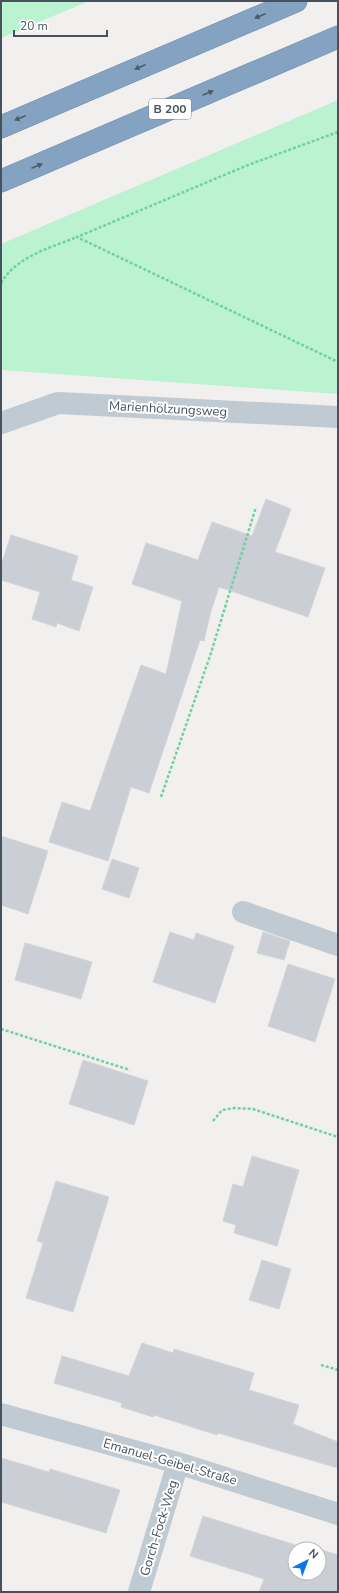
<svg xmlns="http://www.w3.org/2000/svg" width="339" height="1593" viewBox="0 0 339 1593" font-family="'Nunito Sans',sans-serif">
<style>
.green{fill:#bbf2cf}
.building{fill:#cbced4;stroke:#d3d5db;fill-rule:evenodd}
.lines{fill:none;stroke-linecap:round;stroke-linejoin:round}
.highway-casing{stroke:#6f8dac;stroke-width:23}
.path{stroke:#71d1a0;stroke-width:2.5;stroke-dasharray:3 2;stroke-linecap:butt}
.minor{stroke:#bfcad2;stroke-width:22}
.highway{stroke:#84a2c1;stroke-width:22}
.oneway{fill:#4c5b68}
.labels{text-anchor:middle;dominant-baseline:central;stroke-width:4;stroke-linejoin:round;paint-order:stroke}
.shield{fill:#fff;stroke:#7e878e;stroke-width:1}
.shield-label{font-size:12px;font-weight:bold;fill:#46535e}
.street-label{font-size:13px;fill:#46535e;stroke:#fff}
</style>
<rect width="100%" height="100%" fill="#f2efef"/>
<!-- green -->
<path class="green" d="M 1,1 L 89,1 L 1,38 Z
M 338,100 L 338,394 L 1,370 L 1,244 Z"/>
<!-- building -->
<path class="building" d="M 266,499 L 291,509 L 275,552 L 325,568 L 308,617 L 219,587 L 211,611 L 204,641 L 200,640 L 149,793 L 131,787 L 108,861 L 49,842 L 62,802 L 90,811 L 141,665 L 166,674 L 182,601 L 132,584 L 146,543 L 198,560 L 212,522 L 252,536 Z
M 11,535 L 78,556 L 71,580 L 93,587 L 79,631 L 57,623 L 56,627 L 32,619 L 40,592 L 1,580 L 1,565 Z
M 1,836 L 48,851 L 28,914 L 1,905 Z
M 112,859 L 139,868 L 129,898 L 102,889 Z
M 170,932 L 194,940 L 196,933 L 234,946 L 215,1003 L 153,982 Z
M 263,932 L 290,941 L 284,960 L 257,953 Z
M 25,943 L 92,962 L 81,999 L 15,980 Z
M 288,964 L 335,979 L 315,1042 L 268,1026 Z
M 83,1060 L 148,1081 L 134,1125 L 69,1104 Z
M 252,1156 L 299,1170 L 277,1246 L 234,1233 L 236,1225 L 223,1221 L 233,1184 L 243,1187 Z
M 56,1181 L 109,1197 L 73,1312 L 26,1298 L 43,1243 L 37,1241 Z
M 262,1260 L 291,1269 L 279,1309 L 249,1300 Z
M 142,1343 L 173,1353 L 174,1349 L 254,1373 L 249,1390 L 299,1405 L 293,1424 L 338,1442 L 338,1468 L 218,1433 L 217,1435 L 154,1415 L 153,1417 L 121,1407 L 122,1403 L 54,1383 L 62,1356 L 129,1376 Z
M 1,1458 L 49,1472 L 50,1469 L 120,1490 L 106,1533 L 1,1502 Z
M 203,1516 L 305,1548 L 306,1545 L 338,1555 L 338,1592 L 259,1592 L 264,1579 L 190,1556 ZM 295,1549 L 319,1549 L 319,1573 L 295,1573 Z"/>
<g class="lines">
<!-- highway casing -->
<g class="highway-casing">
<path id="highway" d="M 1,127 L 296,1
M 1,181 L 338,37"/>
</g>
<!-- path -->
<path class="path" d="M 338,132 L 248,165 L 77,237 L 338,362
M 1,283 C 17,256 50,248 77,237
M 161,797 L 210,656 L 256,507
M 1,1029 L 130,1070
M 213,1121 L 222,1110 L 235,1108 L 253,1109 L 338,1137
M 321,1365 L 338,1370"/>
<!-- minor -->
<path class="minor" d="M 1,423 L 58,403 L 338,417
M 243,912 L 338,945
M 1,1414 L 178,1463 L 338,1514
M 139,1592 L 178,1463"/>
<!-- highway -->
<use href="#highway" class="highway"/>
</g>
<!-- one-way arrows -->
<defs><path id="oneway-solid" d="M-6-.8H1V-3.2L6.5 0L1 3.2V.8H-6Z"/></defs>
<g class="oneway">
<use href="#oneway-solid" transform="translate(260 16) rotate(157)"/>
<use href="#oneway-solid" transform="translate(140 67) rotate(157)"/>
<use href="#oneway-solid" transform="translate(208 93) rotate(-23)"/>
<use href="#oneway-solid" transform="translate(20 118) rotate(157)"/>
<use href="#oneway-solid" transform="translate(37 166) rotate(-23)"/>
</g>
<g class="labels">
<!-- shield labels -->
<rect class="shield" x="149" y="99" width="42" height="20" rx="3"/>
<g class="shield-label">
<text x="170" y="109">B 200</text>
</g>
<!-- street labels -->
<g class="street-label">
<text transform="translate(168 409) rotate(3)">Marienhölzungsweg</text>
<text transform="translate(170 1462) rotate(16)">Emanuel-Geibel-Straße</text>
<text transform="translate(159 1528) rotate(-73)">Gorch-Fock-Weg</text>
</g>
</g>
<!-- border -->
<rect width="339" height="1593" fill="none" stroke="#46535e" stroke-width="4"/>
<!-- north arrow -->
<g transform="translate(307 1561) rotate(42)"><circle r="19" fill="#ffffff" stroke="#b5babf"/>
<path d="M0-3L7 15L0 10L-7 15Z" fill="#0f73eb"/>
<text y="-6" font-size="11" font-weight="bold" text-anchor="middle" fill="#46535e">N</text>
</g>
<!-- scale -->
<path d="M14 30v6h93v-6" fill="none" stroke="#46535e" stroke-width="2"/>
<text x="20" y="30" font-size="12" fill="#46535e" stroke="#ffffff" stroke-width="3" paint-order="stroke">20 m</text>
</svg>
